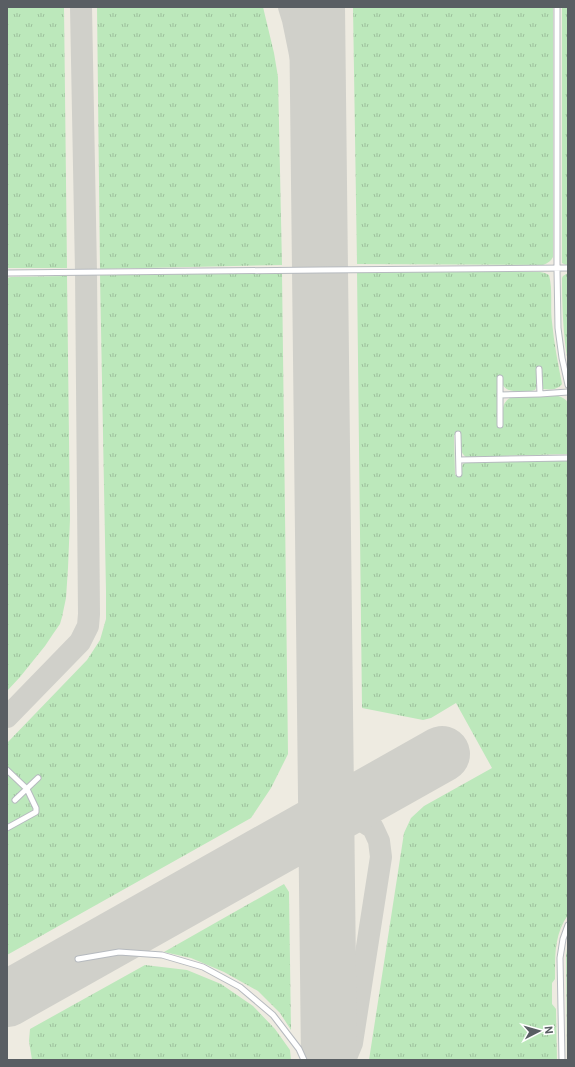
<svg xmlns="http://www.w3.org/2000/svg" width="575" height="1067" viewBox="0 0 575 1067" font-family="Roboto,sans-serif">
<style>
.grass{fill:url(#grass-tufts)}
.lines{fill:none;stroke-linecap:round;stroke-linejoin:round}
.taxiway{stroke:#d0d0ca;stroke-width:22}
.runway{stroke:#d0d0ca;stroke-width:56}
.service-casing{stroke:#b6babf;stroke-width:7}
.service{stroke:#fff;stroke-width:5}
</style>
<defs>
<pattern id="grass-tufts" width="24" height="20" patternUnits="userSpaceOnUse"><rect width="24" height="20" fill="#bce8bb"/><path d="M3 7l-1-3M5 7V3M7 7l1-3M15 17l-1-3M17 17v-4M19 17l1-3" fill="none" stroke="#9cbf9c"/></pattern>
</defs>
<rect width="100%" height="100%" fill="#eeebe1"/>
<!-- grass -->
<path class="grass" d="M 7,7 L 64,7 L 67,268 L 7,268 Z
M 97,7 L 263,7 L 274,53 L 278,77 L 282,265 L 100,269 Z
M 353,7 L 553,7 L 553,257 C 551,261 548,263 543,265 L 357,264 Z
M 562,7 L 568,7 L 568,266 L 562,263 Z
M 357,272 L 540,272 L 545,273 L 549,275 C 553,290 550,307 552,322 C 554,343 558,364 562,384 C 558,390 549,390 543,389 L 541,368 L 536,369 L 536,388 L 535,390 C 527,392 507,394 503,385 C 502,383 503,380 502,378 L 502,425 C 503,414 500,402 512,397 L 558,396 C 562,397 566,399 568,403 L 568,454 L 466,457 C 459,452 460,443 460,435 L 454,435 L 455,475 L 461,474 L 461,468 L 463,464 L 466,462 L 568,460 L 568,915 C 554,935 555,956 555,979 L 552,983 L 552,1004 L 556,1009 L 557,1060 L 369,1060 L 404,833 L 411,818 L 424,806 L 492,768 L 456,703 L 431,718 L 423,720 L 362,708 Z
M 282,273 L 288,754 L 271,788 L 251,818 L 7,955 L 7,743 L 87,660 L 100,640 L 106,619 L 106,592 L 100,275 Z
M 568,273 L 568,363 C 563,334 562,306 562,278 L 563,276 Z
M 67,276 L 70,519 L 68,568 L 66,598 L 62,617 L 60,624 L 53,634 L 45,646 L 20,677 L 7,691 L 7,278 L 11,277 Z
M 284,884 L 289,892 L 291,1030 L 280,1013 L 258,991 L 224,972 L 191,958 L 164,952 Z
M 568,940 L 568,1060 L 567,1060 L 566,956 Z
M 145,965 L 187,970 L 221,984 L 253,1006 L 275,1029 L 290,1050 L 291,1060 L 32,1060 L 29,1041 L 30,1029 Z"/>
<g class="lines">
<!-- taxiway -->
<path class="taxiway" d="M 289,7 L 293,20 L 304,74 L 318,153
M 7,717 L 80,642 L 88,626 L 89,614 L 86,272 L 81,7
M 332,816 L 353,816 L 362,821 L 373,828 L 379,841 L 381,857 L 352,1043 L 345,1060
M 7,1008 L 16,998 L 34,984"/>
<!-- runway -->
<path class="runway" d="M 317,7 L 329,1060
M 7,999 L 442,754"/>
<!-- service casing -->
<g class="service-casing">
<path id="service" d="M 557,7 L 557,269 L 558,328 L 562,358 L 568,385
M 7,273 L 320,270 L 568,268
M 539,369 L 540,394
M 500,378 L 500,425
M 500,395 L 540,394 L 568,392
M 458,434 L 459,474
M 459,460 L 568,458
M 7,770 L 27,789 L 36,808 L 36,812 L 7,828
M 15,800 L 38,778
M 78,959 L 119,952 L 162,955 L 203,967 L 240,987 L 273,1015 L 299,1049 L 304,1060
M 562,1060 L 560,958 L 563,939 L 568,925"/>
</g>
<!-- service -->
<use href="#service" class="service"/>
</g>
<!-- border -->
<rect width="575" height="1067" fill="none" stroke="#595e63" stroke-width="16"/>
<!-- north arrow -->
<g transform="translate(539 1031) rotate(84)" stroke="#ffffff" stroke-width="3" paint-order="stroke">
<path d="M0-3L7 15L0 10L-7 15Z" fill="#595e63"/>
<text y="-6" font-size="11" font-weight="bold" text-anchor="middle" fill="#595e63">N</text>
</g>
</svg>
